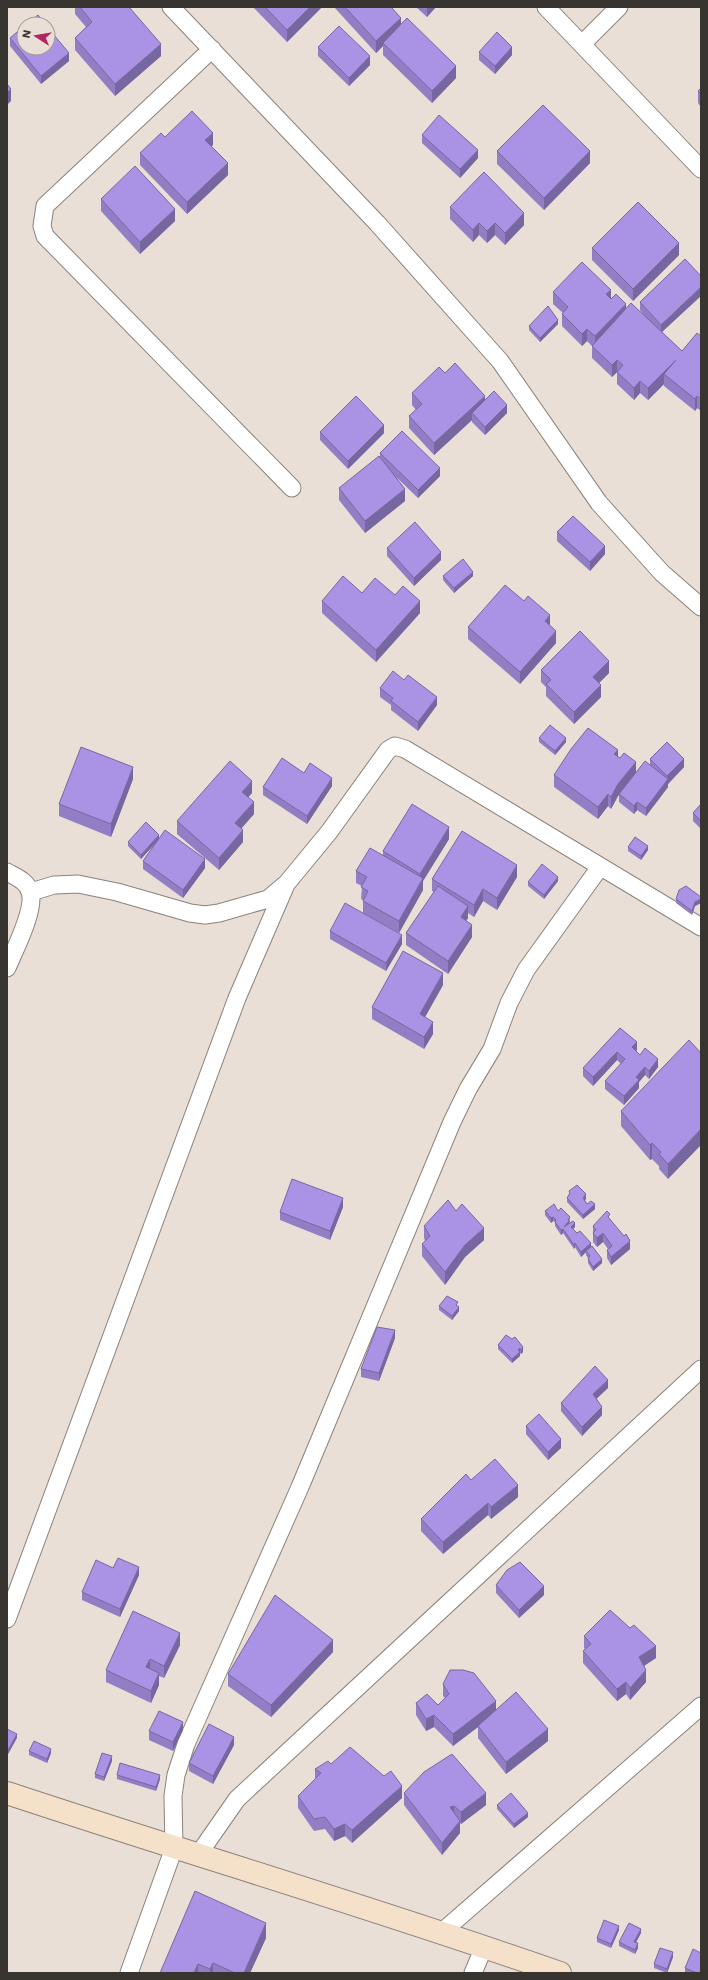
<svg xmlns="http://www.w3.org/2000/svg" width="708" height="1980" viewBox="0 0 708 1980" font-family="'Work Sans',sans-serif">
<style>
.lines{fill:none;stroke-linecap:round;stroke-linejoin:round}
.street-casing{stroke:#8b827b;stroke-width:19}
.secondary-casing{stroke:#8b827b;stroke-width:24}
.street{stroke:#fff;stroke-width:17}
.secondary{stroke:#f5e1c9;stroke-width:22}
.wall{fill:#927ec5}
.shaded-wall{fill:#7767a0}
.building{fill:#aa93e5;stroke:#7767a0}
</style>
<rect width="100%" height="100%" fill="#e9dfd6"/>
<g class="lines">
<!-- street casing -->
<g class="street-casing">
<path id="street" d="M 171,7 L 377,223 L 500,361 L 599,503 L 662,573 L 701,607
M 546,7 L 701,169
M 582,44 L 619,7
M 212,49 L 45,206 L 42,226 L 45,236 L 292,488
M 7,872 C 16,877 27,881 30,892 C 36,909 14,951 7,968
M 31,892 L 54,885 L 78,884 L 117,892 L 190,913 L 205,915 L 219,913 L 268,899 L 287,883 L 329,832 L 388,750 L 395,746 L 405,749 L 701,927
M 7,1619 L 237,998 L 285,887
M 198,1855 L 237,1799 L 701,1369
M 442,1932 L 701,1706
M 129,1973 L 174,1848 L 173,1796 L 176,1775 L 186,1744 L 300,1487 L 452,1122 L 468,1089 L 492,1049 L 509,1003 L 526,970 L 600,867
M 473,1973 L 484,1947"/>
</g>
<!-- secondary casing -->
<g class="secondary-casing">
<path id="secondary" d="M 7,1793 C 191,1854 377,1909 560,1973"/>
</g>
<!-- street -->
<use href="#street" class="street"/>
<!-- secondary -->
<use href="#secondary" class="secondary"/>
</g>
<!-- wall -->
<path class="wall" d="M 75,7 L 129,7 L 161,56 L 115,96 L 75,50 L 75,38 L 86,27 L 75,14 Z
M 253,7 L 322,7 L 287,42 Z
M 334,7 L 391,7 L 401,25 L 456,78 L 432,103 L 383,55 L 383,46 L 376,53 Z
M 416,7 L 436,7 L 427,17 Z
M 10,38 L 69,61 L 41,84 L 10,46 Z
M 318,47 L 370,65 L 349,86 L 318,56 Z
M 479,52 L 512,55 L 495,74 L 479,60 Z
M 701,88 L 701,107 L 698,103 L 698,91 Z
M 422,135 L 478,158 L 460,178 L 422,143 Z
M 165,137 L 213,145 L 211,146 L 228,175 L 187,214 L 140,165 L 140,153 Z
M 497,151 L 590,163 L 544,210 L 497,164 Z
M 101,199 L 175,221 L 140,254 L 101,211 Z
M 450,207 L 524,225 L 505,245 L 495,235 L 487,243 L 479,235 L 473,242 L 450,219 Z
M 592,248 L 679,255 L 633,301 L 592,260 Z
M 685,259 L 662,332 L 682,351 L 701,336 L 701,411 L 697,408 L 695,411 L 664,386 L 664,384 L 648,400 L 640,393 L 634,400 L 617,384 L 617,372 L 612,377 L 592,358 L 592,346 L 587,341 L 582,346 L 562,326 L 562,314 L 563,313 L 553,304 L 553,292 L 611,299 L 626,309 L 645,317 L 640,310 L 640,302 Z
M 558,324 L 540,342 L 529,330 L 529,326 Z
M 445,373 L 485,400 L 507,413 L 485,435 L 472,422 L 472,420 L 434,455 L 409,428 L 409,416 L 416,410 L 412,405 L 412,393 Z
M 320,432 L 384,433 L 348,469 L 320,440 Z
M 380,453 L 440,476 L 418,498 L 396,477 L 405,501 L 365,533 L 339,500 L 339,488 L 380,456 Z
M 557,532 L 605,554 L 590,571 L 557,541 Z
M 387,548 L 441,560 L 414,586 L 387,556 Z
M 443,576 L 473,576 L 454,593 L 443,580 Z
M 362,593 L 395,595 L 420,613 L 376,662 L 322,613 L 322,601 Z
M 468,627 L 556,643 L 520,684 L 468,639 Z
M 541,670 L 609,673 L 599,683 L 601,697 L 574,724 L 546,696 L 546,687 L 541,682 Z
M 380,688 L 437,705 L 418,731 L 391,710 L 391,705 L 380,697 Z
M 539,738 L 566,742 L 555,755 L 539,742 Z
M 618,757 L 636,773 L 650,765 L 650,759 L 684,767 L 668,784 L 668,787 L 646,816 L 637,810 L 634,814 L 619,802 L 619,794 L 625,787 L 618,796 L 611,809 L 608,806 L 598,819 L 554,787 L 554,775 Z
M 133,779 L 111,837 L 59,816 L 59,804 Z
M 332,786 L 307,824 L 263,795 L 263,787 Z
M 252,793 L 248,797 L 254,814 L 241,829 L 243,842 L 219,870 L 177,834 L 177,821 Z
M 701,804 L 701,829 L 693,821 L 693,813 Z
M 159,838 L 205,868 L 183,898 L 143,869 L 143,861 L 154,845 L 141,859 L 128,846 L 128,842 Z
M 449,839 L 423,881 L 423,890 L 399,933 L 363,913 L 363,900 L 361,899 L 362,886 L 356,883 L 356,871 L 383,855 L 383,851 Z
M 628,847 L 648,850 L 641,860 L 628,851 Z
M 517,877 L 497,910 L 483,901 L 474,917 L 468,913 L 468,918 L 466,921 L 472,937 L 448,974 L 406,945 L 406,933 L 434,892 L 432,891 L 432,879 Z
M 558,881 L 544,899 L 528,886 L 528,882 Z
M 701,897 L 701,903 L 695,906 L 692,915 L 676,903 L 676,899 Z
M 330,931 L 402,944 L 386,971 L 330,939 Z
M 443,985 L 425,1017 L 433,1034 L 424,1049 L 372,1019 L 372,1007 Z
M 620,1028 L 637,1050 L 636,1051 L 640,1055 L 658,1067 L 649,1079 L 645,1075 L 639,1082 L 639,1088 L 624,1105 L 605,1089 L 605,1081 L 621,1064 L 617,1060 L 593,1086 L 583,1076 L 583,1068 Z
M 701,1053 L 668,1179 L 659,1169 L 659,1166 L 652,1159 L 650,1160 L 621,1126 L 621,1111 Z
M 569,1191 L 586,1199 L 585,1200 L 587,1204 L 595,1209 L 583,1219 L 567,1202 L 567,1198 L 569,1195 Z
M 343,1207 L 330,1240 L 280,1220 L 280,1212 Z
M 456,1211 L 484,1240 L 465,1257 L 445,1285 L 422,1256 L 422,1244 L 425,1241 L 424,1238 L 424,1226 Z
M 545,1211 L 558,1211 L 570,1221 L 569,1224 L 575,1227 L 573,1229 L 591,1247 L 602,1263 L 593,1271 L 588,1263 L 588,1258 L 586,1255 L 586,1252 L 581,1257 L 575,1247 L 574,1249 L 563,1233 L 561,1235 L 555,1226 L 555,1222 L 553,1221 L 551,1223 L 545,1215 Z
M 610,1219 L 630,1249 L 611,1265 L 607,1258 L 607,1250 L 608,1249 L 603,1242 L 597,1247 L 593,1242 L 593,1226 Z
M 439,1306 L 458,1306 L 459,1311 L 452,1320 L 439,1310 Z
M 506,1335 L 523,1352 L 521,1354 L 520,1353 L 520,1356 L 512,1363 L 498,1349 L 498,1345 Z
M 395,1338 L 379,1381 L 361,1377 L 361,1369 Z
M 608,1388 L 596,1399 L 602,1415 L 582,1436 L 561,1411 L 561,1403 Z
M 526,1426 L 561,1448 L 548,1460 L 526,1434 Z
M 471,1480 L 518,1497 L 491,1519 L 488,1515 L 443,1554 L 421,1531 L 421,1519 Z
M 113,1568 L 139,1575 L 120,1617 L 82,1600 L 82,1592 Z
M 496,1585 L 544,1595 L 519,1618 L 496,1593 Z
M 584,1636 L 656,1658 L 644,1666 L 646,1682 L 630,1700 L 626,1694 L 617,1701 L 583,1663 L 583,1651 L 585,1649 L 584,1648 Z
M 180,1645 L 164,1678 L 159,1676 L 159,1685 L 151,1703 L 106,1682 L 106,1670 Z
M 333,1652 L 271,1717 L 228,1686 L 228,1674 Z
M 443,1684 L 496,1710 L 548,1741 L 506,1774 L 478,1738 L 478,1727 L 453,1746 L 434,1727 L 426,1731 L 416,1715 L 416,1703 L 438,1705 L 445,1698 L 443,1696 Z
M 183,1730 L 173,1751 L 149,1740 L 149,1731 Z
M 234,1745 L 213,1784 L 189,1771 L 189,1763 Z
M 29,1751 L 51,1753 L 47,1763 L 29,1755 Z
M 112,1761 L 104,1781 L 95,1778 L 95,1774 Z
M 331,1764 L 384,1776 L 402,1798 L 352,1843 L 345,1836 L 334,1841 L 325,1829 L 314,1831 L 298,1808 L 298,1796 L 315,1779 L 315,1769 Z
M 117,1775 L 160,1779 L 156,1791 L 117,1779 Z
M 404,1793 L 486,1805 L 461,1824 L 460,1823 L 460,1833 L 442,1855 L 404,1805 Z
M 497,1805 L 528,1817 L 514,1828 L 497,1809 Z
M 619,1930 L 611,1948 L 597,1942 L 597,1938 Z
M 641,1933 L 636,1942 L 638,1948 L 635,1954 L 619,1946 L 619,1942 Z
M 266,1938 L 250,1973 L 160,1973 Z
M 673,1957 L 667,1973 L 654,1968 L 654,1964 Z
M 685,1968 L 701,1973 L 687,1973 L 685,1972 Z"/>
<!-- shaded-wall -->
<path class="shaded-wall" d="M 310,7 L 322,7 L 287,42 L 287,30 Z
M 428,7 L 436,7 L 427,17 L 427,8 Z
M 401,18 L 401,30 L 383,43 L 383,46 L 376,53 L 376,41 Z
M 161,44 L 161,56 L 115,96 L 115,84 Z
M 512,47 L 512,55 L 495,74 L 495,66 Z
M 69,53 L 69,61 L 41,84 L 41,76 Z
M 370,56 L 370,65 L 349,86 L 349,78 Z
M 456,66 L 456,78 L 432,103 L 432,91 Z
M 11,89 L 11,101 L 7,105 L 7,93 Z
M 213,133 L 213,145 L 205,152 L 205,140 Z
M 478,150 L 478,158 L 460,178 L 460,169 Z
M 590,151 L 590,163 L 544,210 L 544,198 Z
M 228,163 L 228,175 L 187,214 L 187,202 Z
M 175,209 L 175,221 L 140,254 L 140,242 Z
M 524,213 L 524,225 L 505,245 L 505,233 Z
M 479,223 L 479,235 L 473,242 L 473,230 Z
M 495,223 L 495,235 L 487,243 L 487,231 Z
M 679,243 L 679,255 L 633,301 L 633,289 Z
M 701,287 L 701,296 L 661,333 L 661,325 Z
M 611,290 L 611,302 L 606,294 Z
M 626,304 L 626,316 L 595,348 L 595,336 Z
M 558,320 L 558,324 L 540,342 L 540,338 Z
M 587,329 L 587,341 L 582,346 L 582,334 Z
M 617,360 L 617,372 L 612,377 L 612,365 Z
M 676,360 L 664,374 L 664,384 L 648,400 L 648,388 Z
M 640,381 L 640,393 L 634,400 L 634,388 Z
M 485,396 L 485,408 L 472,413 L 472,420 L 434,455 L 434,443 Z
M 697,396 L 697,408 L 695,411 L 695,399 Z
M 507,405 L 507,413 L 485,435 L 485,427 Z
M 384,425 L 384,433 L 348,469 L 348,461 Z
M 440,468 L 440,476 L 418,498 L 418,490 Z
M 405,489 L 405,501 L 365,533 L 365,521 Z
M 605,546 L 605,554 L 590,571 L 590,562 Z
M 441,552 L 441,560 L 414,586 L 414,578 Z
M 473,572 L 473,576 L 454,593 L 454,588 Z
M 420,601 L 420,613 L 376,662 L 376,650 Z
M 550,615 L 550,627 L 545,621 Z
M 556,631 L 556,643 L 520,684 L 520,672 Z
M 609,661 L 609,673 L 593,689 L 593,677 Z
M 601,685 L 601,697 L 574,724 L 574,712 Z
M 437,697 L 437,705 L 418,731 L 418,722 Z
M 566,738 L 566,742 L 555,755 L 555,751 Z
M 618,750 L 618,762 L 614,754 Z
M 684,759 L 684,767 L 668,784 L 668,787 L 646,816 L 646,808 L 667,780 L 667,776 Z
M 636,762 L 636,774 L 618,796 L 611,809 L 611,797 L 618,784 Z
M 133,767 L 133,779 L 111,837 L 111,824 Z
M 332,778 L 332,786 L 307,824 L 307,816 Z
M 252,781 L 252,793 L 242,804 L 242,792 Z
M 608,794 L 608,806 L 598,819 L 598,807 Z
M 254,802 L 254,814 L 235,835 L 235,823 Z
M 637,802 L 637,810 L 634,814 L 634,806 Z
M 449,827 L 449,839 L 423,881 L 423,890 L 399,933 L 399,921 L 420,884 L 420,874 Z
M 243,830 L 243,842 L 219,870 L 219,858 Z
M 159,835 L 159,839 L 141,859 L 141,855 Z
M 648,846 L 648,850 L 641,860 L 641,856 Z
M 205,859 L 205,868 L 183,898 L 183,890 Z
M 517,865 L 517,877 L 497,910 L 497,898 Z
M 558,877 L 558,881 L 544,899 L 544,895 Z
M 483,889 L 483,901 L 474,917 L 474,905 Z
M 701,899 L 701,903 L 695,906 L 692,915 L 692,911 L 695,902 Z
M 468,906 L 468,918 L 461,929 L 461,917 Z
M 472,925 L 472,937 L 448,974 L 448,961 Z
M 402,935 L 402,944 L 386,971 L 386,963 Z
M 443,973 L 443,985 L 420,1026 L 420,1014 Z
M 433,1022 L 433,1034 L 424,1049 L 424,1037 Z
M 637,1042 L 637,1050 L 632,1055 L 632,1047 Z
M 617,1052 L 617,1060 L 593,1086 L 593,1077 Z
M 658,1059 L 658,1067 L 649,1079 L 649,1071 Z
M 645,1067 L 645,1075 L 639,1082 L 639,1088 L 624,1105 L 624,1096 L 636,1077 Z
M 701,1129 L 701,1145 L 668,1179 L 668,1164 Z
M 652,1143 L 652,1159 L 650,1160 L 650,1145 Z
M 586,1194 L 586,1199 L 583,1202 L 583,1198 Z
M 343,1198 L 343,1207 L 330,1240 L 330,1231 Z
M 595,1204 L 595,1209 L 583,1219 L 583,1215 Z
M 553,1217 L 553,1221 L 551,1223 L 551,1218 Z
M 570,1217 L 569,1226 L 564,1232 L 564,1227 Z
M 575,1223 L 575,1227 L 571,1231 L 571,1227 Z
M 484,1228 L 484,1240 L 465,1257 L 445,1285 L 445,1272 L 465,1245 Z
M 563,1229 L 563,1233 L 561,1235 L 561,1230 Z
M 603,1233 L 603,1242 L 597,1247 L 597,1238 Z
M 630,1241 L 630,1249 L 611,1265 L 611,1257 Z
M 575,1243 L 575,1247 L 574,1249 L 574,1245 Z
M 591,1243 L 591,1248 L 586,1251 L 586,1252 L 581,1257 L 581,1252 Z
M 602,1259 L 602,1263 L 593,1271 L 593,1267 Z
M 459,1307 L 459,1311 L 452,1320 L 452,1316 Z
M 395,1330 L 395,1338 L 379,1381 L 379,1373 Z
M 523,1347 L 523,1352 L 521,1354 L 521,1350 Z
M 520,1348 L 520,1356 L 512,1363 L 512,1359 Z
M 608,1380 L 608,1388 L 593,1402 L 593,1394 Z
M 602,1407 L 602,1415 L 582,1436 L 582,1427 Z
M 561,1439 L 561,1448 L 548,1460 L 548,1452 Z
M 518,1485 L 518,1497 L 491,1519 L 491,1507 Z
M 488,1503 L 488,1515 L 443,1554 L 443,1542 Z
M 139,1567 L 139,1575 L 120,1617 L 120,1609 Z
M 544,1586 L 544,1595 L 519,1618 L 519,1610 Z
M 180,1633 L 180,1645 L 164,1678 L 164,1666 Z
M 333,1640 L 333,1652 L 271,1717 L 271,1705 Z
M 656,1646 L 656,1658 L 639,1669 L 639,1657 Z
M 150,1659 L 150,1671 L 146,1667 Z
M 646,1670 L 646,1682 L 630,1700 L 630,1688 Z
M 159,1673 L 159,1685 L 151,1703 L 151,1691 Z
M 626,1682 L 626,1694 L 617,1701 L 617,1689 Z
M 496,1701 L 496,1713 L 478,1726 L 478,1727 L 453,1746 L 453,1734 Z
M 434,1715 L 434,1727 L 426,1731 L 426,1719 Z
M 183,1722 L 183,1730 L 173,1751 L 173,1742 Z
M 548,1729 L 548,1741 L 506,1774 L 506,1762 Z
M 17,1734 L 17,1738 L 7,1756 L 7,1752 Z
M 234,1737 L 234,1745 L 213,1784 L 213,1776 Z
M 51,1749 L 51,1753 L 47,1763 L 47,1759 Z
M 112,1756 L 112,1761 L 104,1781 L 104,1777 Z
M 160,1775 L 160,1779 L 156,1791 L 156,1787 Z
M 402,1786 L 402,1798 L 352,1843 L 352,1830 Z
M 486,1793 L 486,1805 L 461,1824 L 461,1812 Z
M 454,1806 L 454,1818 L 450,1807 Z
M 528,1813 L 528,1817 L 514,1828 L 514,1824 Z
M 460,1821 L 460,1833 L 442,1855 L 442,1843 Z
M 345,1824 L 345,1836 L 334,1841 L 334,1829 Z
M 266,1923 L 266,1938 L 250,1973 L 244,1973 Z
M 619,1926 L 619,1930 L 611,1948 L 611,1944 Z
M 641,1929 L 641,1933 L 634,1946 L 634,1942 Z
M 638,1943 L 638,1948 L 635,1954 L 635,1950 Z
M 673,1952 L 673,1957 L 667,1973 L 667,1969 Z
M 213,1963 L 213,1973 L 210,1973 L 210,1969 Z
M 198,1964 L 198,1973 L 194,1973 Z"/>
<!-- building -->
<path class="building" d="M 80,7 L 129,7 L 161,44 L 115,84 L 75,38 L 92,22 Z
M 265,7 L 310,7 L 287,30 Z
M 345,7 L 391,7 L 401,18 L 376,41 Z
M 38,15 L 45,24 L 27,24 Z
M 407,18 L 456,66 L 432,91 L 383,43 Z
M 24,26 L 24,48 L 48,48 L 48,28 L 69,53 L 41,76 L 10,38 Z
M 339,26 L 370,56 L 349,78 L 318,47 Z
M 497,32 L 512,47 L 495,66 L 479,52 Z
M 7,84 L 11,89 L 7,93 Z
M 701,88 L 701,94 L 698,91 Z
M 543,105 L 590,151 L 544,198 L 497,151 Z
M 192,111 L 213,133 L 205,140 L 228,163 L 187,202 L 140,153 L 161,133 L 165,137 Z
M 439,115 L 478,150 L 460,169 L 422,135 Z
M 135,166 L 175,209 L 140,242 L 101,199 Z
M 484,172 L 524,213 L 505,233 L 495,223 L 487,231 L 479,223 L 473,230 L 450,207 Z
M 638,202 L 679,243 L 633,289 L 592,248 Z
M 685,259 L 701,276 L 701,287 L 661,325 L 640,302 Z
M 582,262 L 611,290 L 606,294 L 611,299 L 616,294 L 626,304 L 595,336 L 587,329 L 582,334 L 562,314 L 568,307 L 553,292 Z
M 631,303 L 682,351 L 697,333 L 701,336 L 701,399 L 697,396 L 695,399 L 664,374 L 676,360 L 648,388 L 640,381 L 634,388 L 617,372 L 623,365 L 617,360 L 612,365 L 592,346 Z
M 548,306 L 558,320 L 540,338 L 529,326 Z
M 455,363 L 485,396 L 434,443 L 409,416 L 422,404 L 412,393 L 439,367 L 445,373 Z
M 494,391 L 507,405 L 485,427 L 472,413 Z
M 356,396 L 384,425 L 348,461 L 320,432 Z
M 402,431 L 440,468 L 418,490 L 380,453 Z
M 379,456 L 405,489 L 365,521 L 339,488 Z
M 573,516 L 605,546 L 590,562 L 557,532 Z
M 415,522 L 441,552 L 414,578 L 387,548 Z
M 463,559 L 473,572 L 454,588 L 443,576 Z
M 343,576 L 362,593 L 375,578 L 395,595 L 403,586 L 420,601 L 376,650 L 322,601 Z
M 505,585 L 524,601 L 528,596 L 550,615 L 545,621 L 556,631 L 520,672 L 468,627 Z
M 580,631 L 609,661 L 593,677 L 601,685 L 574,712 L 546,684 L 551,680 L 541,670 Z
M 393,671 L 404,680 L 408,675 L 437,697 L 418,722 L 391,701 L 393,698 L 380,688 Z
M 550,725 L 566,738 L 555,751 L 539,738 Z
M 588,728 L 618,750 L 614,754 L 620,758 L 624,753 L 636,762 L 618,784 L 611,797 L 608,794 L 598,807 L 554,775 L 571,749 Z
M 667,742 L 684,759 L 667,776 L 650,759 Z
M 81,747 L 133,767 L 111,824 L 59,804 Z
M 282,758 L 304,773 L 310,763 L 332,778 L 307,816 L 263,787 Z
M 230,761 L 252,781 L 242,792 L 254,802 L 235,823 L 243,830 L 219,858 L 177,821 Z
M 645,761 L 668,779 L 646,808 L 637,802 L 634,806 L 619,794 Z
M 412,804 L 449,827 L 420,874 L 383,851 Z
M 701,804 L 701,821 L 693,813 Z
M 146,822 L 159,835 L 141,855 L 128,842 Z
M 165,830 L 205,859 L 183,890 L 143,861 Z
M 462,831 L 517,865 L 497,898 L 483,889 L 474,905 L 432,879 Z
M 635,837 L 648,846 L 641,856 L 628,847 Z
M 370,848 L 423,878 L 399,921 L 363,901 L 368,891 L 361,887 L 367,877 L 356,871 Z
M 542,864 L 558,877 L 544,895 L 528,882 Z
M 438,886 L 468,906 L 461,917 L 472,925 L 448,961 L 406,933 Z
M 686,886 L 701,897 L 701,899 L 695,902 L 692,911 L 676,899 L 679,890 Z
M 345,903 L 402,935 L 386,963 L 330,931 Z
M 403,951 L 443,973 L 420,1014 L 433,1022 L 424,1037 L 372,1007 Z
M 620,1028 L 637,1042 L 632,1047 L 640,1055 L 645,1048 L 658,1059 L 649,1071 L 645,1067 L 636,1077 L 639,1080 L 624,1096 L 605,1081 L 625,1059 L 617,1052 L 593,1077 L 583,1068 Z
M 689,1040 L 701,1053 L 701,1129 L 668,1164 L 659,1154 L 661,1152 L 652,1143 L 650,1145 L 621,1111 Z
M 292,1179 L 343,1198 L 330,1231 L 280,1212 Z
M 577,1185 L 586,1194 L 583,1198 L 587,1204 L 591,1201 L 595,1204 L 583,1215 L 567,1198 L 570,1193 L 569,1191 Z
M 448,1200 L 456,1211 L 462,1204 L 484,1228 L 465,1245 L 445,1272 L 422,1244 L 430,1236 L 424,1226 Z
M 554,1204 L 558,1211 L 561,1208 L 570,1217 L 568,1220 L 569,1221 L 564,1227 L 573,1221 L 575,1223 L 571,1227 L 577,1233 L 580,1231 L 591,1243 L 581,1252 L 575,1243 L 574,1245 L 563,1229 L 561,1230 L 555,1222 L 556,1220 L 553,1217 L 551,1218 L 545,1211 Z
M 607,1211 L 610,1214 L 608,1217 L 624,1236 L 626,1234 L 630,1241 L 611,1257 L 607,1250 L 612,1246 L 603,1233 L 597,1238 L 593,1233 L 596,1230 L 593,1226 Z
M 592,1246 L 602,1259 L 593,1267 L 588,1259 L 590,1256 L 586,1251 Z
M 447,1296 L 458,1302 L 456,1305 L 459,1307 L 452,1316 L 439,1306 Z
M 377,1327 L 395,1330 L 379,1373 L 361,1369 Z
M 506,1335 L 512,1339 L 515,1337 L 523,1347 L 521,1350 L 520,1348 L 518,1350 L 520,1352 L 512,1359 L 498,1345 Z
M 595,1366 L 608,1380 L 593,1394 L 602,1407 L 582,1427 L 561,1403 Z
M 539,1414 L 561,1439 L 548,1452 L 526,1426 Z
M 495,1459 L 518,1485 L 491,1507 L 488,1503 L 443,1542 L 421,1519 L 466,1474 L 471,1480 Z
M 118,1558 L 139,1567 L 120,1609 L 82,1592 L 96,1560 L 113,1568 Z
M 520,1562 L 544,1586 L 519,1610 L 496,1585 L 507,1570 Z
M 275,1595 L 333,1640 L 271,1705 L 228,1674 Z
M 610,1610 L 630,1628 L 634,1625 L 656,1646 L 639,1657 L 646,1670 L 630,1688 L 626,1682 L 617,1689 L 583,1651 L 591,1644 L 584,1636 Z
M 133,1611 L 180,1633 L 164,1666 L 150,1659 L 146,1667 L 159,1673 L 151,1691 L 106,1670 Z
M 450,1670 L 463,1670 L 474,1673 L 496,1701 L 453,1734 L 434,1715 L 426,1719 L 416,1703 L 427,1694 L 438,1705 L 449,1694 L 443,1684 Z
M 516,1692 L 548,1729 L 506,1762 L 478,1726 Z
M 159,1711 L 183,1722 L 173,1742 L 149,1731 Z
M 209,1724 L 234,1737 L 213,1776 L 189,1763 Z
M 7,1729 L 17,1734 L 7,1752 Z
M 34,1741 L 51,1749 L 47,1759 L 29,1751 Z
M 350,1747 L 384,1776 L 391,1771 L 402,1786 L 352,1830 L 345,1824 L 334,1829 L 325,1817 L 314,1819 L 298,1796 L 321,1773 L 315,1769 L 328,1761 L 331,1764 Z
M 102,1753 L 112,1756 L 104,1777 L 95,1774 Z
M 452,1754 L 486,1793 L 461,1812 L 454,1806 L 450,1807 L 460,1821 L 442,1843 L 404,1793 L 424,1772 Z
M 120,1763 L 160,1775 L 156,1787 L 117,1775 Z
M 511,1793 L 528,1813 L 514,1824 L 497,1805 Z
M 195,1891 L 266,1923 L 244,1973 L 235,1973 L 213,1963 L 210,1969 L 198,1964 L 194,1973 L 160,1973 Z
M 604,1920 L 619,1926 L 611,1944 L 597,1938 Z
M 629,1923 L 641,1929 L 634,1942 L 638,1943 L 635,1950 L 619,1942 Z
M 660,1948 L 673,1952 L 667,1969 L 654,1964 Z
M 693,1949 L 701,1953 L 701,1973 L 697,1973 L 685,1968 Z"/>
<!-- border -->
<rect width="708" height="1980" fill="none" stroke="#383430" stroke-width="16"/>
<!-- north arrow -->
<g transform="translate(36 36) rotate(282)"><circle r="19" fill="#e9dfd6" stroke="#a29b94"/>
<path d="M0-3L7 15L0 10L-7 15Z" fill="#b12562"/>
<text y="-6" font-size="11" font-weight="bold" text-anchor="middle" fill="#383430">N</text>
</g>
</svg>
